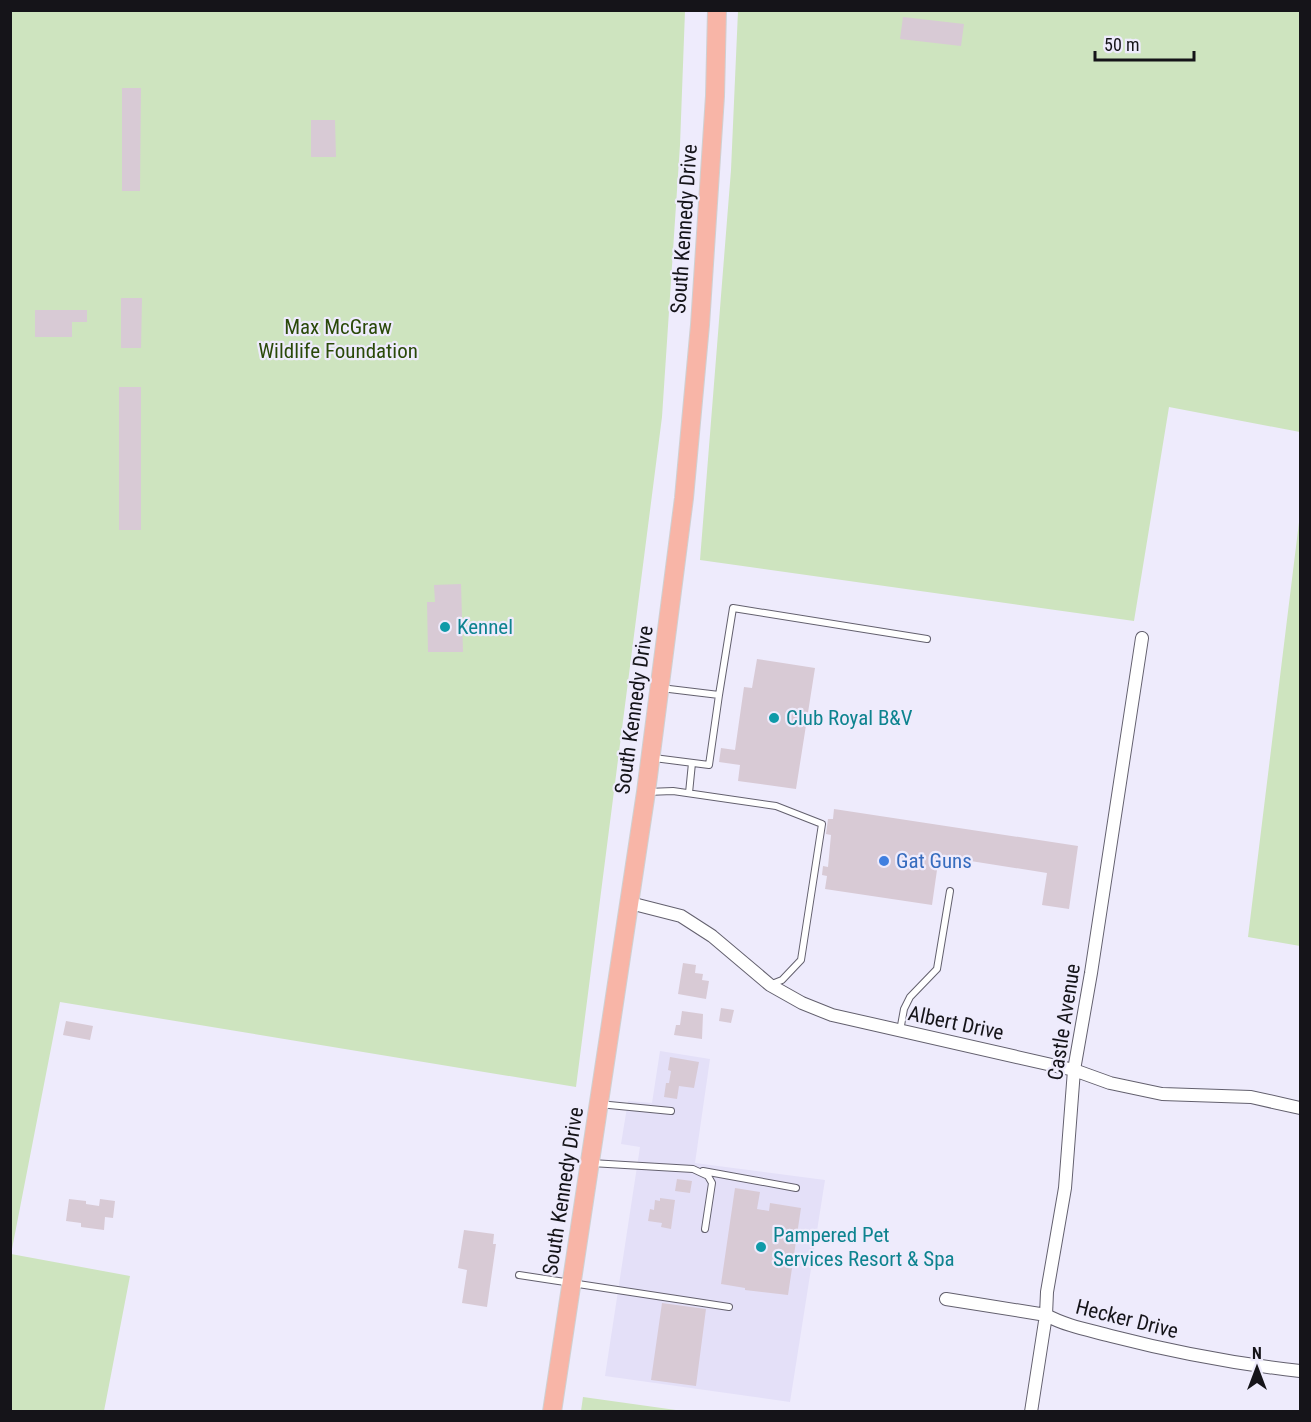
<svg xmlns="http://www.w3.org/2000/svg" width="1311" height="1422" viewBox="0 0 1311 1422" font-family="'Roboto Condensed',sans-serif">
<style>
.built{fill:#e4e0f8}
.green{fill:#cee4bf}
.building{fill:#d8cad5}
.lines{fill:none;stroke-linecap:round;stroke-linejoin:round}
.lane-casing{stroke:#63606e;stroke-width:8}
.street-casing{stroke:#63606e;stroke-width:14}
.primary-casing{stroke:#d0d0d1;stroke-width:20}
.lane{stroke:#fff;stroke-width:6}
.street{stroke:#fff;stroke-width:12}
.primary{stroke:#f8b5a7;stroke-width:18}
.culture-dot{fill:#0f9aa8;stroke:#eeebfc;stroke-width:2}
.shop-dot{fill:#3f7fe0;stroke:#eeebfc;stroke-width:2}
.labels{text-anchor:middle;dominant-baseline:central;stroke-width:4.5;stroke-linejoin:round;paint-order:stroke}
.street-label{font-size:21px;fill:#151419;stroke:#eeebfc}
.park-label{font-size:21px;fill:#2a4909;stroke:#eeebfc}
.culture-label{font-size:21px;fill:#0d838f;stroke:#eeebfc;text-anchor:start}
.shop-label{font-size:21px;fill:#366cbe;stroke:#eeebfc;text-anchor:start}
</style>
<rect width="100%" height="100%" fill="#eeebfc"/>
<!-- built -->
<path class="built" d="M 660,1051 L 710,1059 L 695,1163 L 825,1180 L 790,1402 L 605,1376 L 640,1147 L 621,1144 L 628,1101 L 652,1103 Z"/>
<!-- green -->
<path class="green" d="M 10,11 L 685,11 L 680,145 L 662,417 L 576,1087 L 60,1002 L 11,1254 L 130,1276 L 104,1411 L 11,1411 Z
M 738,11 L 1300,11 L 1300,432 L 1169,407 L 1134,621 L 700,560 L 731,170 Z
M 1300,514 L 1300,946 L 1248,937 Z
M 583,1397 L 683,1411 L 581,1411 Z"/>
<!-- building -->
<path class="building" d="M 903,17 L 964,24 L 961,46 L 900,39 Z
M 122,88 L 141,88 L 140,191 L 122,191 Z
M 311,120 L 335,120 L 336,157 L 311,157 Z
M 121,298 L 142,298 L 141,348 L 121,348 Z
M 35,310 L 87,310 L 87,322 L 72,322 L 72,337 L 35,337 Z
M 119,387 L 141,387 L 141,530 L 119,530 Z
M 461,584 L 463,652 L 428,652 L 427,602 L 435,602 L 434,585 Z
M 757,659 L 815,668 L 796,789 L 738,781 L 740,765 L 719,762 L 721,748 L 735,750 L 744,687 L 752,688 Z
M 834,809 L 1078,846 L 1069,909 L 1042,905 L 1047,873 L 939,856 L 932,905 L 825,889 L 827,876 L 822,875 L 823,866 L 828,867 L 831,835 L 826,834 L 828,819 L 833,819 Z
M 683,963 L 696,965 L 695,973 L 703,974 L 702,980 L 709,981 L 706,999 L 678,994 Z
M 721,1008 L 734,1010 L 731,1023 L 719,1021 Z
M 682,1011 L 703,1014 L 702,1039 L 674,1035 L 676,1025 L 680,1025 Z
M 66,1021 L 93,1026 L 90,1040 L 63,1035 Z
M 670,1057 L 699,1062 L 694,1088 L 679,1086 L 677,1099 L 664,1097 L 666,1083 L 669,1083 L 671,1071 L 668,1070 Z
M 677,1179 L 692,1181 L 690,1193 L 675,1191 Z
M 735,1188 L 760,1192 L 757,1209 L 769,1211 L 770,1203 L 801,1208 L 788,1295 L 745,1290 L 745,1288 L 721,1284 Z
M 660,1198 L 675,1200 L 671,1229 L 661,1227 L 662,1223 L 648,1221 L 650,1209 L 654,1210 L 655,1200 L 660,1201 Z
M 69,1199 L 86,1201 L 86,1204 L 99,1206 L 100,1199 L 115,1201 L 113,1218 L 105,1217 L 104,1230 L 81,1227 L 81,1223 L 66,1221 Z
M 464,1230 L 494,1234 L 493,1244 L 496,1244 L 487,1307 L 462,1303 L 467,1270 L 458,1268 Z
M 662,1303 L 706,1309 L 696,1386 L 651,1380 Z"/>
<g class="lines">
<!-- lane casing -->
<g class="lane-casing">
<path id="lane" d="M 719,695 L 733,608 L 927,639
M 654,758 L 709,765 L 719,695 L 661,688
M 647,792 L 673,791 L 776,806 L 822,824 L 801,960 L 782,980 L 772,984
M 689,793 L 692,763
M 900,1031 L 904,1009 L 910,997 L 937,969 L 950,891
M 599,1104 L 671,1111
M 591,1163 L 693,1169 L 708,1176 L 712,1183 L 705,1229
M 703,1171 L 796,1188
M 519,1275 L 729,1307"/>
</g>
<!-- street casing -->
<g class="street-casing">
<path id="street" d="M 630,903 L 681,916 L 712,936 L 770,985 L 802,1003 L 832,1015 L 1074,1070 L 1110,1083 L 1162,1094 L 1251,1097 L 1300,1108
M 946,1299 L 1046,1315 C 1066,1326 1089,1330 1111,1336 C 1173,1352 1237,1364 1300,1371
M 1031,1412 L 1046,1315 L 1047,1292 L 1065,1188 L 1074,1070 L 1091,973 L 1142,638"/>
</g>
<!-- primary casing -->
<g class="primary-casing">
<path id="primary" d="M 552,1412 L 646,792 L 684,498 L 700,325 L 715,96 L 717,10"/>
</g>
<!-- lane -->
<use href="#lane" class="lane"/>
<!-- street -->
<use href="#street" class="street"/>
<!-- primary -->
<use href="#primary" class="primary"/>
</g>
<!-- markers -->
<g class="culture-dot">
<circle cx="445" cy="627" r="6"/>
<circle cx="774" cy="718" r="6"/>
<circle cx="761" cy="1247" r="6"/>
</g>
<circle class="shop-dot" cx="884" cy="861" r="6"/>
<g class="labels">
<!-- street labels -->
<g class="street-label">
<text transform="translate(684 229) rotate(-86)">South Kennedy Drive</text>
<text transform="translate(634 710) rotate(-82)">South Kennedy Drive</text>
<text transform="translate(1064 1022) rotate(-81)">Castle Avenue</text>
<text transform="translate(956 1023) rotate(12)">Albert Drive</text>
<text transform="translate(563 1191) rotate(-81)">South Kennedy Drive</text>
<text transform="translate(1127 1319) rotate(14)">Hecker Drive</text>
</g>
<!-- park labels -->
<g class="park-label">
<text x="338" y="327">Max McGraw<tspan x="338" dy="24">Wildlife Foundation</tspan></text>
</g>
<!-- culture labels -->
<g class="culture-label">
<text x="457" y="627">Kennel</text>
<text x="786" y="718">Club Royal B&amp;V</text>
<text x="773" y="1235">Pampered Pet<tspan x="773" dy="24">Services Resort &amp; Spa</tspan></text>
</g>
<!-- shop labels -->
<g class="shop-label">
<text x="896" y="861">Gat Guns</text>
</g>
</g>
<!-- border -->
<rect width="1311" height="1422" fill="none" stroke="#151419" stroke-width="24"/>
<!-- north arrow -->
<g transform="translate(1257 1368)" stroke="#eeebfc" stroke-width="4.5" paint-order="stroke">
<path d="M0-4.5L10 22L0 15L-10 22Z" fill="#151419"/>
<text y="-9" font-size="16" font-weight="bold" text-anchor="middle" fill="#151419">N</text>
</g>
<!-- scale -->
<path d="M1095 51v9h99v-9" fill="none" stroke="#151419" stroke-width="3"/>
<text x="1104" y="51" font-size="18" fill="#151419" stroke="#eeebfc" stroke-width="4.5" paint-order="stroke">50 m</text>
</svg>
